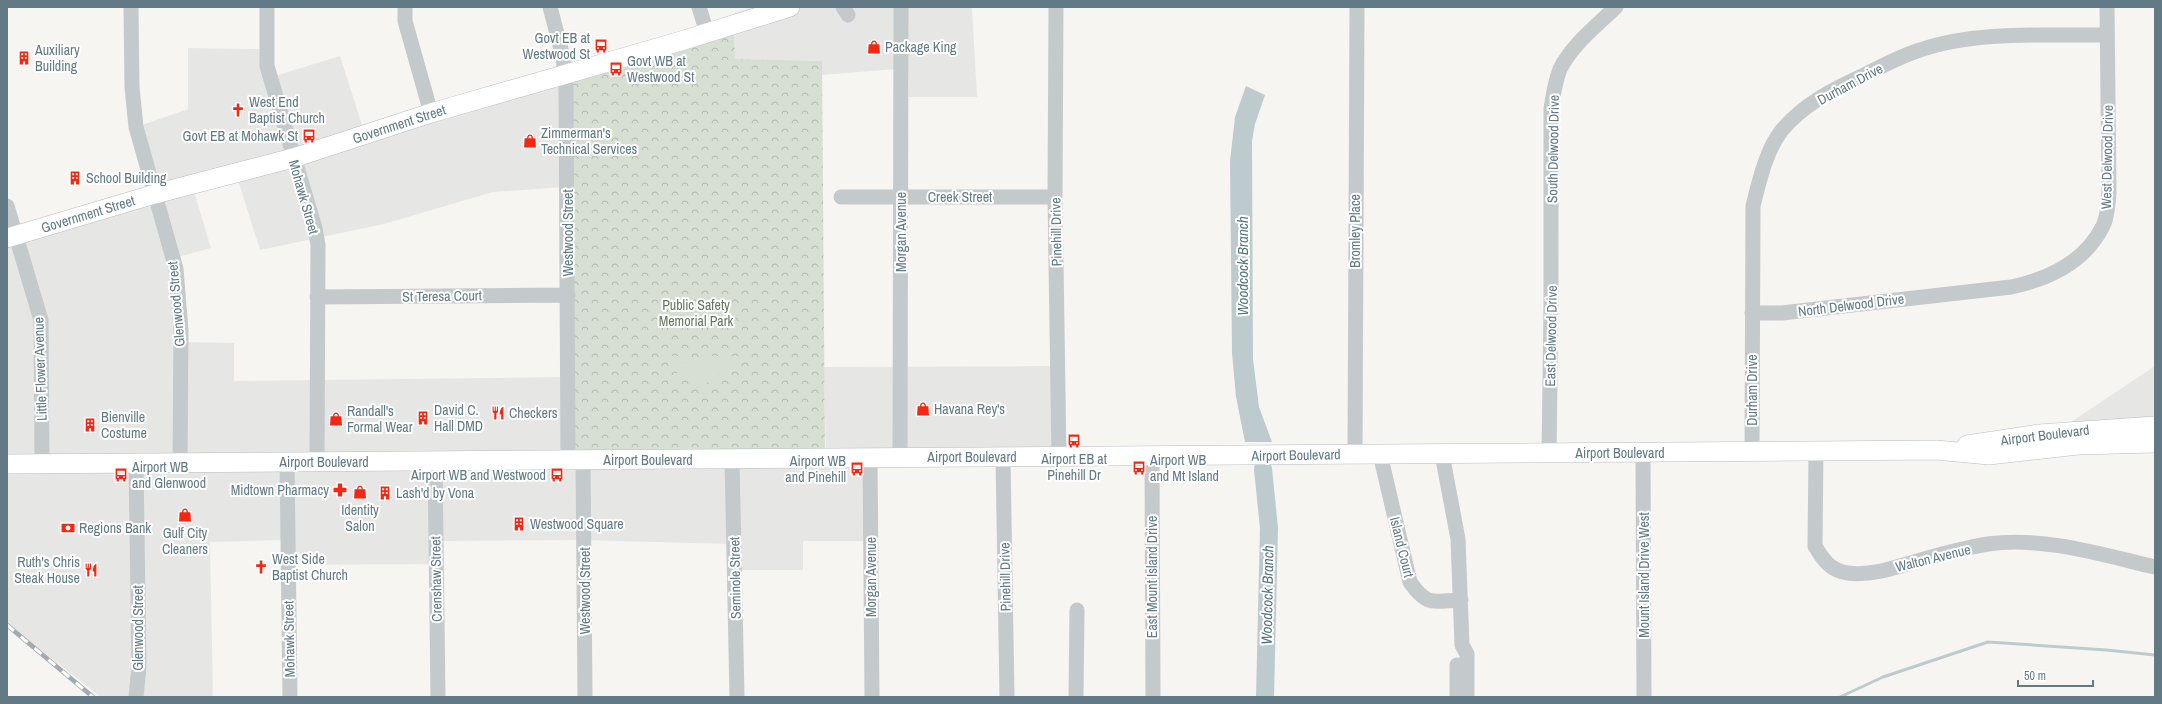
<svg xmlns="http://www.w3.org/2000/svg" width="2162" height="704" viewBox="0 0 2162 704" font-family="'Archivo Narrow',sans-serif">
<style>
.built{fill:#e6e7e5}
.forest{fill:url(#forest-crowns)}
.garden{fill:#d7ded2}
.water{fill:#bdcbcf}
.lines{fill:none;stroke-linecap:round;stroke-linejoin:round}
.stream{stroke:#bdcbcf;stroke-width:3}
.river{stroke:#bdcbcf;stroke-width:18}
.major-casing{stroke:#b7bcbf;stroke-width:20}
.minor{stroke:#c4c9cb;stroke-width:15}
.major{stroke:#fff;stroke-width:19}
.rail-casing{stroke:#a2abaf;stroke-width:4.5}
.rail{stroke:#fff;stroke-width:3;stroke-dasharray:9;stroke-linecap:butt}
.labels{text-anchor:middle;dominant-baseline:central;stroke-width:4;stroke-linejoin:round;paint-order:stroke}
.poi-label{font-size:14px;fill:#617a85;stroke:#fff;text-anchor:start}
.street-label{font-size:14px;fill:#617a85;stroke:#fff}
.park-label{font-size:14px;fill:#66775d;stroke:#fff}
.water-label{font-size:15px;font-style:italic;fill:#58777c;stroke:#fff}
</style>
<defs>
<pattern id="forest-crowns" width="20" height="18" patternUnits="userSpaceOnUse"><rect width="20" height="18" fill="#d7ded2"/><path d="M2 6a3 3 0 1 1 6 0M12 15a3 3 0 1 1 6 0" fill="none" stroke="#b2b9b0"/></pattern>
</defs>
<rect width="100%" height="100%" fill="#f6f5f1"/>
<!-- built -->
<path class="built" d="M 753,7 L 976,7 L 972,8 L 977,97 L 909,97 L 908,68 L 822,75 L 822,61 L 735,59 L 734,13 Z
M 188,48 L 264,49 L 265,79 L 340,56 L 363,128 L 560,68 L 564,187 L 493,192 L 384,224 L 260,250 L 237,177 L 193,188 L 211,248 L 178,257 L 185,287 L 186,342 L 234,343 L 234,381 L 564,377 L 826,465 L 824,367 L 1052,366 L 1053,465 L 868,465 L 867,541 L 803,541 L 803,570 L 729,570 L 728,544 L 580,540 L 443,541 L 443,564 L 283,565 L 282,540 L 210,542 L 213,697 L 101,697 L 7,624 L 7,233 L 159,187 L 139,126 L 188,109 Z
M 2155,366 L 2155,420 L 2068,424 Z"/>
<!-- forest -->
<path class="forest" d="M 734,25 L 735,59 L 822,61 L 825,458 L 568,461 L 565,74 Z"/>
<!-- garden -->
<path class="garden" d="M 671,356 L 685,356 L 685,363 L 699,363 L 699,356 L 738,356 L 738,367 L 718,367 L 718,380 L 706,383 L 706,388 L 692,388 L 692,383 L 685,380 L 677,380 L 677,370 L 672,370 Z"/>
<!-- water -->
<path class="water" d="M 1246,86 L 1265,95 L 1255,124 L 1252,141 L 1253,359 L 1259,407 L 1272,442 L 1245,442 L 1236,397 L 1232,353 L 1230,161 L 1235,117 Z"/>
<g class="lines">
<!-- stream -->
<path class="stream" d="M 1840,697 L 1883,677 L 1988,642 L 2106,650 L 2155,655"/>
<!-- river -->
<path class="river" d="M 1263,469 L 1269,528 L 1265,697"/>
<!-- major casing -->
<g class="major-casing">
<path id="major" d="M 7,238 L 155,194 L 293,158 L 431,113 L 681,41 L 790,7
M 1967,445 L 2039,434 L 2155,426
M 7,464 L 1936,450 L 1989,455 L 2078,445 L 2155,443"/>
</g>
<!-- minor -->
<path class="minor" d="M 131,7 L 132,87 L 136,127 L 176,269 L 181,330 L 180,463
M 267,7 L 267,66 L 315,228 L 318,245 L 317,461
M 405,7 L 405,21 L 431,113
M 550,7 L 563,57 L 566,88 L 568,461
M 699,7 L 707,33
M 843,7 L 848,15
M 1056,7 L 1055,197 L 1059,457
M 841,197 L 1055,197
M 7,206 L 41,320 L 42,464
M 317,297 L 568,295
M 1752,313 L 1782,313 L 2011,287 C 2049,279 2085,262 2103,226 C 2108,216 2108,203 2109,192 L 2107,7
M 1816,451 L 1815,546 C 1823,560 1831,571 1848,573 C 1870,576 1894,568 1914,562 C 1938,555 1963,548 1988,544 C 2042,536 2103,555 2155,567
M 1752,452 L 1753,206 C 1759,182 1766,150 1782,130 C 1803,105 1833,89 1862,76 C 1881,67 1900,56 1920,50 C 1977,30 2048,36 2107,35
M 1643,453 L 1644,697
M 1380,454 L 1410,582 C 1427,607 1434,601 1461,600
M 1442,454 L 1458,539 L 1462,645 L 1467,654 L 1467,697
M 1549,454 L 1551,303 L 1551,109 C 1553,95 1555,82 1560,69 C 1572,45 1597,25 1616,7
M 1355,455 L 1357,7
M 900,457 L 901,7
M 1152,457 L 1153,697
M 870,458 L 872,697
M 1003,458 L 1007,697
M 732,459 L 737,697
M 583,460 L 585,697
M 435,461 L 438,697
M 287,462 L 290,697
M 136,463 L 139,667 L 136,697
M 1076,697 L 1077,610
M 1457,697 L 1457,665"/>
<!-- major -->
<use href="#major" class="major"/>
<!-- rail casing -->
<g class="rail-casing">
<path id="rail" d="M 7,625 L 93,697"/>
</g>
<!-- rail -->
<use href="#rail" class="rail"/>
</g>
<!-- icons -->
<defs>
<g id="bus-bare" transform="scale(1.08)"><path d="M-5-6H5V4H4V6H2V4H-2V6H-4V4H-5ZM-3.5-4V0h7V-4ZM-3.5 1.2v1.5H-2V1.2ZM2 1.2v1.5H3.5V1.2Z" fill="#f42713" stroke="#fff" stroke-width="2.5" paint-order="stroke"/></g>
<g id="shop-bare" transform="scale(1.08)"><path d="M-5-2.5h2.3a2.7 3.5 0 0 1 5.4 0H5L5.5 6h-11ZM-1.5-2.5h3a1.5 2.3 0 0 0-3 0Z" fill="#f42713" stroke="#fff" stroke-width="2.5" paint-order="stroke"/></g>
<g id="building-bare" transform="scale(1.08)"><path d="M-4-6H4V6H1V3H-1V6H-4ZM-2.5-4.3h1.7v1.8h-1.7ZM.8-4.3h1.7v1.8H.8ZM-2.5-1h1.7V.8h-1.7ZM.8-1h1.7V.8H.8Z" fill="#f42713" stroke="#fff" stroke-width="2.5" paint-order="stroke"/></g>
<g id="church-bare" transform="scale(1.08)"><path d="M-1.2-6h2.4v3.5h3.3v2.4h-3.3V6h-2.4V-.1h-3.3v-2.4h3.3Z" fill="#f42713" stroke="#fff" stroke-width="2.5" paint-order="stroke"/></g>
<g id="restaurant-bare" transform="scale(1.08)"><path d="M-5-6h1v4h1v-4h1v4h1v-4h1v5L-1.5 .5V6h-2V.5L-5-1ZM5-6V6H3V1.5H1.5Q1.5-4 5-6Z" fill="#f42713" stroke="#fff" stroke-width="2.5" paint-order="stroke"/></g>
<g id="pharmacy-bare" transform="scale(1.08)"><path d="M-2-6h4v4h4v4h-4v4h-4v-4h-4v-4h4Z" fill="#f42713" stroke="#fff" stroke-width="2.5" paint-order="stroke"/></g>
<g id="bank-bare" transform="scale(1.08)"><path d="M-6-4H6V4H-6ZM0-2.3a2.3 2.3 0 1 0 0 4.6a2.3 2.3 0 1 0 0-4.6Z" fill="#f42713" stroke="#fff" stroke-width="2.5" paint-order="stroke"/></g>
</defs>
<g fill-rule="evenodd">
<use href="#bus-bare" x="601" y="46"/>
<use href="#shop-bare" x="874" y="47"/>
<use href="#building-bare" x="24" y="58"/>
<use href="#bus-bare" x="616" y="69"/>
<use href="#church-bare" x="238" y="110"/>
<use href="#bus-bare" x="309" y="136"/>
<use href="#shop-bare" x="530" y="141"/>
<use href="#building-bare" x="75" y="178"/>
<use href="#shop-bare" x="923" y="409"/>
<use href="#restaurant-bare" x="498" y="413"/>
<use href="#building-bare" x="423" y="418"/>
<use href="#shop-bare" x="336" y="419"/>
<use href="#building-bare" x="90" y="425"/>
<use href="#bus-bare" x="1074" y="441"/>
<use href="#bus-bare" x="1139" y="468"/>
<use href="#bus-bare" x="857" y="469"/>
<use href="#bus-bare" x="121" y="475"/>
<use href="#bus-bare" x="557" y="475"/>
<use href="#pharmacy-bare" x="340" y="490"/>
<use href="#shop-bare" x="360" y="492"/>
<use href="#building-bare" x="385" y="493"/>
<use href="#shop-bare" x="185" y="515"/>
<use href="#building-bare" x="519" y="524"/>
<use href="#bank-bare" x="68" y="528"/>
<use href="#church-bare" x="261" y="567"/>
<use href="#restaurant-bare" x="91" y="570"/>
</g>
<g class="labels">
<!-- poi labels -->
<g class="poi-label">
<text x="590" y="38" text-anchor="end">Govt EB at<tspan x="590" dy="16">Westwood St</tspan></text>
<text x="885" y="47">Package King</text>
<text x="35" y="50">Auxiliary<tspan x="35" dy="16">Building</tspan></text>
<text x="627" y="61">Govt WB at<tspan x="627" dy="16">Westwood St</tspan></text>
<text x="249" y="102">West End<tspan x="249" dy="16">Baptist Church</tspan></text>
<text x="541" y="133">Zimmerman's<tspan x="541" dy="16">Technical Services</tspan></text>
<text x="298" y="136" text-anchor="end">Govt EB at Mohawk St</text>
<text x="86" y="178">School Building</text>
<text x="934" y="409">Havana Rey's</text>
<text x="434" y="410">David C.<tspan x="434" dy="16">Hall DMD</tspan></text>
<text x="347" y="411">Randall's<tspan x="347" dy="16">Formal Wear</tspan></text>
<text x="509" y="413">Checkers</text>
<text x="101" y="417">Bienville<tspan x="101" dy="16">Costume</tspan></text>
<text x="1074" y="459" text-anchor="middle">Airport EB at<tspan x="1074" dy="16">Pinehill Dr</tspan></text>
<text x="1150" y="460">Airport WB<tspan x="1150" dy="16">and Mt Island</tspan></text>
<text x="846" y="461" text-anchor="end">Airport WB<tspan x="846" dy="16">and Pinehill</tspan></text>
<text x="132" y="467">Airport WB<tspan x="132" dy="16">and Glenwood</tspan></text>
<text x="546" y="475" text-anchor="end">Airport WB and Westwood</text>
<text x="329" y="490" text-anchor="end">Midtown Pharmacy</text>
<text x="396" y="493">Lash'd by Vona</text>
<text x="360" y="510" text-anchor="middle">Identity<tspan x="360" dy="16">Salon</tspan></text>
<text x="530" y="524">Westwood Square</text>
<text x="79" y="528">Regions Bank</text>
<text x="185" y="533" text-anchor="middle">Gulf City<tspan x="185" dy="16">Cleaners</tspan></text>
<text x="272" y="559">West Side<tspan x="272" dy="16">Baptist Church</tspan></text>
<text x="80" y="562" text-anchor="end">Ruth's Chris<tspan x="80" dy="16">Steak House</tspan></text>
</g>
<!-- street labels -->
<g class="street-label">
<text transform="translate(1850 84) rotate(-28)">Durham Drive</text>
<text transform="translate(399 124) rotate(-18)">Government Street</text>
<text transform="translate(1553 149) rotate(-89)">South Delwood Drive</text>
<text transform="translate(2107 157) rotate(-89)">West Delwood Drive</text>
<text transform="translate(304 197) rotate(74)">Mohawk Street</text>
<text x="960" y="197">Creek Street</text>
<text transform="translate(88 214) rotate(-17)">Government Street</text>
<text transform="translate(1355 231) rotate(-90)">Bromley Place</text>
<text transform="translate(901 232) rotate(-90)">Morgan Avenue</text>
<text transform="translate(1056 232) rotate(-91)">Pinehill Drive</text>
<text transform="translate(568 233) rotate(-90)">Westwood Street</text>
<text transform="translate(442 296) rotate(-1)">St Teresa Court</text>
<text transform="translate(176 304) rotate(-95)">Glenwood Street</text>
<text transform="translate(1851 305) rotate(-7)">North Delwood Drive</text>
<text transform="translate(1551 336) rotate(-89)">East Delwood Drive</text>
<text transform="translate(40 369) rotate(-92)">Little Flower Avenue</text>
<text transform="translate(1752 390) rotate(-90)">Durham Drive</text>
<text transform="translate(2045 435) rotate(-7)">Airport Boulevard</text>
<text x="1620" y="453">Airport Boulevard</text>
<text transform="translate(1296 455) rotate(-1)">Airport Boulevard</text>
<text x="972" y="457">Airport Boulevard</text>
<text x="648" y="460">Airport Boulevard</text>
<text x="324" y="462">Airport Boulevard</text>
<text transform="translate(1402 547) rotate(76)">Island Court</text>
<text transform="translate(1933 558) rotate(-14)">Walton Avenue</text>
<text transform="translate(1644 575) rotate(-90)">Mount Island Drive West</text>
<text transform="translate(871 577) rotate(-90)">Morgan Avenue</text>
<text transform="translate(1005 577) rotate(-91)">Pinehill Drive</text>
<text transform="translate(1152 577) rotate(-90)">East Mount Island Drive</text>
<text transform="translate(735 578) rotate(-91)">Seminole Street</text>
<text transform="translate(436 579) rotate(-91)">Crenshaw Street</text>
<text transform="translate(585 591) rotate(-90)">Westwood Street</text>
<text transform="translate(138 628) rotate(-90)">Glenwood Street</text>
<text transform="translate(289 639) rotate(-91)">Mohawk Street</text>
</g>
<!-- park labels -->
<g class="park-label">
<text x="696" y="305">Public Safety<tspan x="696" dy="16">Memorial Park</tspan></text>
</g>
<!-- water labels -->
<g class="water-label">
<text transform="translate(1242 266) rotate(-90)">Woodcock Branch</text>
<text transform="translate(1267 595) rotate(-89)">Woodcock Branch</text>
</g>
</g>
<!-- border -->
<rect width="2162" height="704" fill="none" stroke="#617a85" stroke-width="16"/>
<!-- scale -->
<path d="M2018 680v6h75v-6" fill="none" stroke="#617a85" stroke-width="2"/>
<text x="2024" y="680" font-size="12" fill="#617a85" stroke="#ffffff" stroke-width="3" paint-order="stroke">50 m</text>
</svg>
